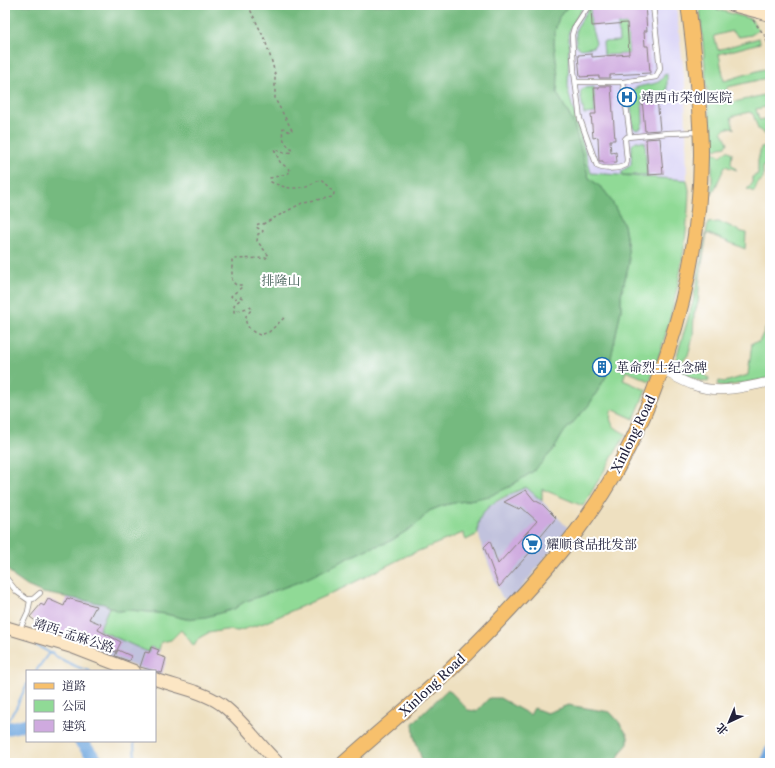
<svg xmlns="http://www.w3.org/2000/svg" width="775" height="768" viewBox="0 0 775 768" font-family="'Libre Caslon Text','Noto Serif SC',serif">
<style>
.built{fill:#dbd6f7}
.industrial{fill:#c1c2dd}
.green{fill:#90da96;stroke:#597e68}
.forest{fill:#74ba7f;stroke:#4b6e5d}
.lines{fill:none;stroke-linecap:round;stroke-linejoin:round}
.stream{stroke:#71a8df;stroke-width:2}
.river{stroke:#71a8df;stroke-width:13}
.building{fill:#cfaadf}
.lane-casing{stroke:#88817e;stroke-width:6}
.street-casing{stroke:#88817e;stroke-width:10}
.secondary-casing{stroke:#88817e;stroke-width:14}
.primary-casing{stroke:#88817e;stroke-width:16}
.path{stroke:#88817e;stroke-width:1.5;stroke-dasharray:3 3;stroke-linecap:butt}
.lane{stroke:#fff;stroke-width:4.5}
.street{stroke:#fff;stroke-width:9}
.secondary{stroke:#fce6c4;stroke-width:12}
.primary{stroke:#f7c06c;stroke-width:14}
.labels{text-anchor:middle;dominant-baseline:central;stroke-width:4;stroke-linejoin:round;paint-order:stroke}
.poi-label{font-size:13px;fill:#22223b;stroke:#fff;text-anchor:start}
.park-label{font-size:13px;fill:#48625b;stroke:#fff}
.street-label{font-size:13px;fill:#22223b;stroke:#fff}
</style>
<rect width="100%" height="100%" fill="#fff"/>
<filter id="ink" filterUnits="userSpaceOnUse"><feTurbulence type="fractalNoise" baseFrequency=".025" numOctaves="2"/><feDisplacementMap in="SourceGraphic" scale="8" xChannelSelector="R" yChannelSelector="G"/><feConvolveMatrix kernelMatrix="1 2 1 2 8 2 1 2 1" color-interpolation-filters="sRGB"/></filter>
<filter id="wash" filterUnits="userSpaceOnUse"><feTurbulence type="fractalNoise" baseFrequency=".012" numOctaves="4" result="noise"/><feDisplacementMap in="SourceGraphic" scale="16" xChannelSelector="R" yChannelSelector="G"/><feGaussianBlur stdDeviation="0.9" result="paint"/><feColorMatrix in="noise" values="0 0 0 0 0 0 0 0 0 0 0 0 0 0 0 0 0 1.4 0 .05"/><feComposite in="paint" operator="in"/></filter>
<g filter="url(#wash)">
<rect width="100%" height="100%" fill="#eee0c0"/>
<!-- built -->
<path class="built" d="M 584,5 L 676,5 L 685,84 L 687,180 L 591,173 L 568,91 L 569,31 Z"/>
<!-- industrial -->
<path class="industrial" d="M 526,487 L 542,501 L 568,528 L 510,603 L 502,597 L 498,589 L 481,544 L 477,526 L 479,517 L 488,506 Z
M 67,597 L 104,604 L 109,607 L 99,630 L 148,652 L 150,647 L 160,650 L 158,655 L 167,658 L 161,677 L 155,675 L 155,671 L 146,671 L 55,636 L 65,613 L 61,610 Z"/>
<!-- green -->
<path class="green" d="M 569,5 L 584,5 L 569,31 L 568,91 L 591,173 L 687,180 L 689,190 C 687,255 673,320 650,381 L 626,371 L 623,380 L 646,390 L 634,419 L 612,409 C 607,423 614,428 626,434 L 583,506 L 542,489 L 542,501 L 526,487 C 505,497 474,506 478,534 L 466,540 L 463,533 L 406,556 L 343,588 L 264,623 L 238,631 L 225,630 L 208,633 L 199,638 L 194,646 L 181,630 L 171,640 L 161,642 L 159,650 L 150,647 L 148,652 L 99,630 L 109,607 L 118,611 L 130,610 L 166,614 L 186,619 L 224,612 L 234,609 L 244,602 L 290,585 L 367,549 L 389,542 L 417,524 L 429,511 L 444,505 L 474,499 L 509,487 L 535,470 L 554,449 L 564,432 L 589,405 L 607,375 L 597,370 L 599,359 L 610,362 L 621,310 L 621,295 L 629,263 L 628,248 L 624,225 L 610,198 L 603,189 L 589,178 L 573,122 L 557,93 L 558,76 L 554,43 L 555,31 L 559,17 Z
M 590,6 L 591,26 L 596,43 L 593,47 L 581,49 L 576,45 L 576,29 Z
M 705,6 L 751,19 L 759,30 L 751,35 L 739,37 L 732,31 L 714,36 L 718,50 L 759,38 L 760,43 L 719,54 L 724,81 L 764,69 L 767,73 L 767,78 L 728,87 L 726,90 L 730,103 L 768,94 L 770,106 L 756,109 L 759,120 L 770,118 L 770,143 L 770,138 L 758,129 L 753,114 L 749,112 L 731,117 L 734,129 L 732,127 L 724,129 L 722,131 L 728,143 L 726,146 L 720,147 L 717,150 L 712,148 L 700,9 Z
M 627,24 L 629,54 L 604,55 L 603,42 L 619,41 L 618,25 Z
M 667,74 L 667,93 L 657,97 L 642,99 L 643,122 L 641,128 L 636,130 L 633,127 L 630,93 C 638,81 660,89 664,75 Z
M 594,87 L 595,113 L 584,114 L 580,92 L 584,88 Z
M 636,141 L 645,142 L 647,175 L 622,175 L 622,171 L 631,165 L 632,145 Z
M 770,145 L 770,167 L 763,166 L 763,179 L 758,183 L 754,192 L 747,189 L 752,184 L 752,177 L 758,174 L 758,161 L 761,147 Z
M 727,150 L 732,153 L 731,164 L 737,170 L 725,166 L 712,195 L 712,151 L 721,156 Z
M 718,222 C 732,225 733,230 746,233 L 745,249 L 707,233 L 700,277 L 698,303 L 694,314 L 693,337 L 688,355 L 682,362 L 709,378 L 708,382 C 696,380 677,376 675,362 L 693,302 L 708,223 Z
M 770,319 L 770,378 L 726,386 L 718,385 L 719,381 L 725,382 L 748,375 L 752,343 L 759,342 Z"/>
<!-- forest -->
<path class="forest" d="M 5,5 L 569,5 L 559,17 L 555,31 L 554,44 L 558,76 L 557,93 L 573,122 L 589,178 L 603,189 L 610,198 L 624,225 L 628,248 L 629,263 L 621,295 L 621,310 L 610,363 L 599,359 L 597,370 L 607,375 L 589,405 L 564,432 L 554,449 L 535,470 L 509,487 L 490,496 L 444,505 L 429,511 L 417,524 L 389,542 L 367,549 L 304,580 L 244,602 L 234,609 L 206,617 L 186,619 L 166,614 L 131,610 L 118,611 L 104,604 L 43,593 L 27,586 L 14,577 L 5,566 Z
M 448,689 L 468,710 L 477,711 L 489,698 L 500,698 L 530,715 L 534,708 L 547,713 L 568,705 L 610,712 L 619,722 L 628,736 L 628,744 L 621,752 L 616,763 L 423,763 L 414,736 L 413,723 Z"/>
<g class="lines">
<!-- stream -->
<path class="stream" d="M 21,638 C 44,647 65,665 90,671
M 36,671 L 48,654 L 52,653
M 5,724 L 16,708 L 27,684
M 134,741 L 135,763"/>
<!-- river -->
<path class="river" d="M 5,729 L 27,724
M 80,741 L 99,763
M 767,763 L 770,752"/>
</g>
<g id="blocks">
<!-- building -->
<path class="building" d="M 593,5 L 645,5 L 647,31 L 644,31 L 645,46 L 648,46 L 650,73 L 610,75 L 610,78 L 599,78 L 599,76 L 580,77 L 578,55 L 592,54 L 592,57 L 629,54 L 627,23 L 592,26 L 591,9 Z
M 599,86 L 611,86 L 615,140 L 610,140 L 611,153 L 616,152 L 617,162 L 603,163 L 603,161 L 599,161 L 598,137 L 593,138 L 591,114 L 596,114 L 594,88 L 599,88 Z
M 657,98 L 660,130 L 645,131 L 642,99 Z
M 660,138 L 663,174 L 648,175 L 646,139 Z
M 526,490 L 534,500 L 542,504 L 556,518 L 532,547 L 533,549 L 499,587 L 484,547 L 490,541 L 498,564 L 537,521 L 521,507 L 519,509 L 504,502 Z
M 67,598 L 96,606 L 89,619 L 101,624 L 98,630 L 121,642 L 116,652 L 92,641 L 79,638 L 78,641 L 56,631 L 55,633 L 49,630 L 40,626 L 41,625 L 30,617 L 41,604 L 44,606 L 48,599 L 64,606 Z
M 151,647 L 159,650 L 157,655 L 166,658 L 162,673 L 140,667 L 145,652 L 149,653 Z
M 118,650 L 131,656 L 129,661 L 115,656 Z"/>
</g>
</g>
<g filter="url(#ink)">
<use href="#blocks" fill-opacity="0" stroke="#88817e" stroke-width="1"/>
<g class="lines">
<!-- lane casing -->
<g class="lane-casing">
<path id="lane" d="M 589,5 L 574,28 L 572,35 L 574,71 L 580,119 L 597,166 C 604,170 619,169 626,165 L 627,160 L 625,139 L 627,137 L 668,133 L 699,132
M 576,82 L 623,82 L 656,77 L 660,69 L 653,5
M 623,82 L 630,136
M 6,578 L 17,592 L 30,601 L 28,612 L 19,631
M 29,599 L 33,599 L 40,593"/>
</g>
<!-- street casing -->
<g class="street-casing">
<path id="street" d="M 662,370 C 672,375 682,381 693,385 C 719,395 744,387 770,382"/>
</g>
<!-- secondary casing -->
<g class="secondary-casing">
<path id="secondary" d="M 732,5 L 770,15
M 765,5 L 770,7
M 5,627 L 72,647 L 134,671
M 155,679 C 176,687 202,691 221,704 C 243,720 258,744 278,763"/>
</g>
<!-- primary casing -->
<g class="primary-casing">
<path id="primary" d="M 344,763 C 379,731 416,702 451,669 C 495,626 538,581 576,532 C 654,429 700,283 701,155 C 701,124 698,93 695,62 C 693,43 691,24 688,5"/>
</g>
<!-- path -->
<path class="path" d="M 248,5 L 265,40 L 272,62 L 275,74 L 275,99 L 292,130 L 290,132 L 283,128 C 281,135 284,144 291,148 L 292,152 L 284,153 L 274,149 L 280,162 L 291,171 L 287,174 L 270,178 L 271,182 C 291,191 302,190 321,179 L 334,193 L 333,197 L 304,202 L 263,224 L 258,224 L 256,227 L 263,231 L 262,233 L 258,234 L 257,241 L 269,256 L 266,258 L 232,259 L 232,281 L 236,285 L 242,285 L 242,287 L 231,296 L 233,299 L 241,297 L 242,298 L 234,305 L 234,312 L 250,307 L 252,309 L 246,316 C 244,325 251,332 260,335 L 269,332 L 285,317
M 753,20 L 765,36 L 770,51
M 770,71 L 768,85 L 770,98"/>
<!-- lane -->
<use href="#lane" class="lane"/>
<!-- street -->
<use href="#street" class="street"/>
<!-- secondary -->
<use href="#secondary" class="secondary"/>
<!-- primary -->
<use href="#primary" class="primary"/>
</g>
</g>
<!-- icons -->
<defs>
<g id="hospital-ring" transform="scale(1)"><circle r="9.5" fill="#fff" stroke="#1f6fb2" stroke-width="1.5"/><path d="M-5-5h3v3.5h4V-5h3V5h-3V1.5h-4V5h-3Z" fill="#1f6fb2"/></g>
<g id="building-ring" transform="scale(1)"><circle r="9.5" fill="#fff" stroke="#1f6fb2" stroke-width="1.5"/><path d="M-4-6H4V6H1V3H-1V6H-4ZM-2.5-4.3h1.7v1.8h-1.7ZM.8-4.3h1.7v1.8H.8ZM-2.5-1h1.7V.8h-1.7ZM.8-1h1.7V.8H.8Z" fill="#1f6fb2"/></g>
<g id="supermarket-ring" transform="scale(1)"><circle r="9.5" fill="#fff" stroke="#1f6fb2" stroke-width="1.5"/><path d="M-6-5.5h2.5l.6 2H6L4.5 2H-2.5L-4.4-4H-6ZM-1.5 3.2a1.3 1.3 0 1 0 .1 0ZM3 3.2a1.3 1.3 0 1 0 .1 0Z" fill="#1f6fb2"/></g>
</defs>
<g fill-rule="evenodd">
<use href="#hospital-ring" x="627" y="97"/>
<use href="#building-ring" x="602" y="367"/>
<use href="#supermarket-ring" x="532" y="544"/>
</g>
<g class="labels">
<!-- poi labels -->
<g class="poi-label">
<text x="641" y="97">靖西市荣创医院</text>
<text x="616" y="367">革命烈士纪念碑</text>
<text x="546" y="544">耀顺食品批发部</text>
</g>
<!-- park labels -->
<g class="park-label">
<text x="281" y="280">排隆山</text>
</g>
<!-- street labels -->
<g class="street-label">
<text transform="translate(633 434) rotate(-64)">Xinlong Road</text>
<text transform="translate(74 635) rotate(18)">靖西-孟麻公路</text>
<text transform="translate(432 685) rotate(-43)">Xinlong Road</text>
</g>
</g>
<!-- margin -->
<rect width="775" height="768" fill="none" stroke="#fff" stroke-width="20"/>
<!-- legend -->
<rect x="26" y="670" width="130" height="72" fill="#ffffff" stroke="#a7a7b1"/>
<rect x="34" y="683" width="20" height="6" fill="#f7c06c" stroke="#a7a7b1"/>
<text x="62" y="690" font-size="12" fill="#22223b">道路</text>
<rect x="34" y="700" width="20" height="12" fill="#90da96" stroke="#a7a7b1"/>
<text x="62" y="710" font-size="12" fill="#22223b">公园</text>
<rect x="34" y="720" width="20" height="12" fill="#cfaadf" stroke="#a7a7b1"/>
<text x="62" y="730" font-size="12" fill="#22223b">建筑</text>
<!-- north arrow -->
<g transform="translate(729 722) rotate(224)" stroke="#ffffff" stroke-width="3" paint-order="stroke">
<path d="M0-3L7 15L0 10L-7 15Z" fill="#22223b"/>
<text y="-6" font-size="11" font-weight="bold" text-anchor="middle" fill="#22223b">北</text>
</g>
</svg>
